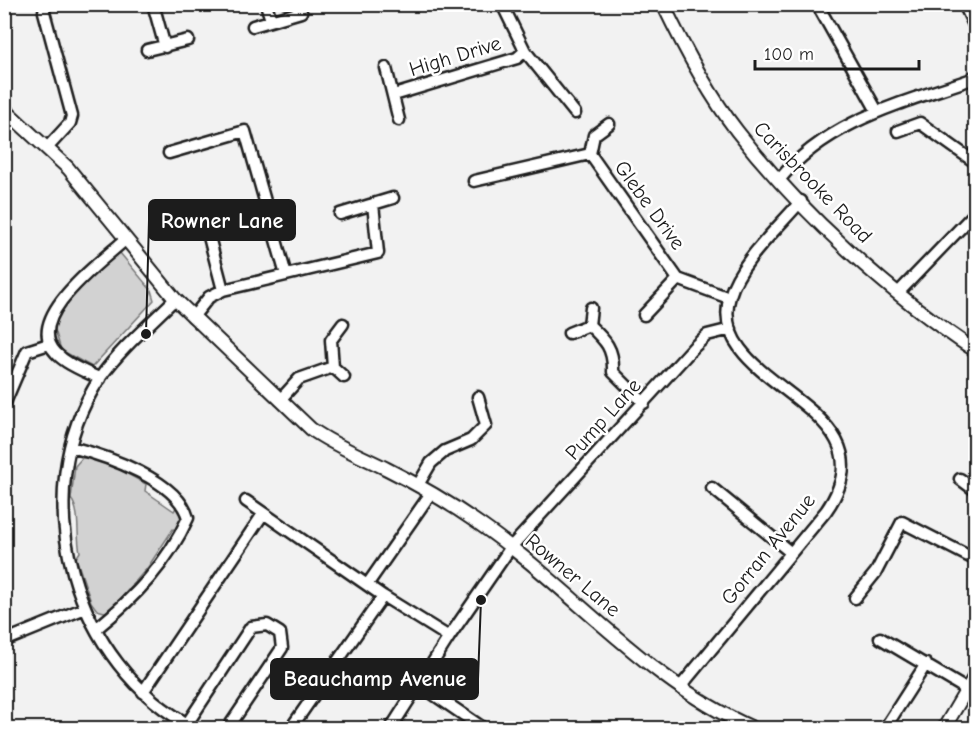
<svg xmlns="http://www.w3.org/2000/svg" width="980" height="733" viewBox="0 0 980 733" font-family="'Comic Neue',sans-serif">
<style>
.green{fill:#d2d2d2;stroke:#777;stroke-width:1.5}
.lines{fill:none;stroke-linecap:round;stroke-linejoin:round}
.minor-casing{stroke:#1c1c1c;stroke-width:15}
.tertiary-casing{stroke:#1c1c1c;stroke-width:16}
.minor{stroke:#fff;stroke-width:10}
.tertiary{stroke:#fff;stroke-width:12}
.labels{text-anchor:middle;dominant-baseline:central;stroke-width:5;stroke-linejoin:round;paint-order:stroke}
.street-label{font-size:21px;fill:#1c1c1c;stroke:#fff}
.leader{fill:none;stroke:#1c1c1c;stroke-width:2}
.callout-dot{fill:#1c1c1c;stroke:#fff;stroke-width:2}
.callout{fill:#1c1c1c;stroke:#1c1c1c;stroke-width:2}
.callout-label{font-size:22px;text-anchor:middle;font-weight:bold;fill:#fff}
</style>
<rect width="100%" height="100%" fill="#f2f2f2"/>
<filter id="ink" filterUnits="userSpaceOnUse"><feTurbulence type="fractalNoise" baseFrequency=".0167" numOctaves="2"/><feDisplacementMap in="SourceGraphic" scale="12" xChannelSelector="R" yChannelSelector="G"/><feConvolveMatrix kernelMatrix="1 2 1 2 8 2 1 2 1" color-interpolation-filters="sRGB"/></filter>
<g filter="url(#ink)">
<!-- green -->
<path class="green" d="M 120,253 L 151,290 L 154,300 L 92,367 L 61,350 L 53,323 L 57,312 L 111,255 Z
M 82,458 L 98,458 L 146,484 L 145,491 L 174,511 L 177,506 L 182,519 L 179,530 L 173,529 L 148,567 L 108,613 L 97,610 L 91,602 L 76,558 L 80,552 C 76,535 81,512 71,499 L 75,466 Z"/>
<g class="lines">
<!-- minor casing -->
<g class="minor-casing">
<path id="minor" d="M 45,4 L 44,12 L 72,116 L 70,123 L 48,147
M 153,4 L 165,47
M 266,4 L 271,20
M 502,4 L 525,51 L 575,113
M 817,4 L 877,111
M 964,4 L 976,29
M 253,26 L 301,12
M 147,50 L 188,40
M 386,68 L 399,120
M 394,95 L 517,58 L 525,51
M 609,124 L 594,135 L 590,154 L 678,279 L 729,298
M 898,131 L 920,123 L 976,163
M 169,153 L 245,131 L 286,275
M 779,180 C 828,121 899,104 969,80 L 976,75
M 474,181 L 590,154
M 340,214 L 393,198
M 177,219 L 203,214 L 223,290
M 898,293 L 976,212
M 175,299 C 150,324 120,349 100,378 C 23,494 74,667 195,728
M 591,308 L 589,325 C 605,340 614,348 613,372 L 644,403
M 644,315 L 678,279
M 193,317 L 209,297 L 223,290 L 378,253 L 373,204
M 343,324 L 331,340 L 333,367 L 344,377
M 569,333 L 589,325
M 100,379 C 85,371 67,365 56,353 C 22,318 102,261 126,239
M 280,400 L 299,379 L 333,367
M 4,405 L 27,351 L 49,344
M 71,447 C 106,456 178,480 188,518 C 167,564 135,597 96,629
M 960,479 L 976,491
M 418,485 L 431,463 L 445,451 L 471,440 L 486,425 L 478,397
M 712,488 L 790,552
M 246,501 L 383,596 L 449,637
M 367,585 L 431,493
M 855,598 L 876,572 L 902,522 L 976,560
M 880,638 L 966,689
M 4,641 L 85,608
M 420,685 L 483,728
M 681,686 L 826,511 C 901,404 702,388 730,296 C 739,263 778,228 801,201
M 143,692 L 263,514
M 187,724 L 251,627 L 267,625 L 280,633 L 282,648 L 228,728
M 291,728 L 383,596
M 391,728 L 449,637 L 511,547 L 694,347 L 707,335 L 731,329
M 885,728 L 926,664"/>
</g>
<!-- tertiary casing -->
<g class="tertiary-casing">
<path id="tertiary" d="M 663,4 C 684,48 707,92 737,131 C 799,211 891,295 976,351
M 4,109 L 68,168 L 175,299 L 311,429 C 335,446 361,456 387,469 C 419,485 451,504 481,525 C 573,589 648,683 753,728
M 944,728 L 976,674"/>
</g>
<!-- minor -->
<use href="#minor" class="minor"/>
<!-- tertiary -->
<use href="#tertiary" class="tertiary"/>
</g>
</g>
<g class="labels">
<!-- street labels -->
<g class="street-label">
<text transform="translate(455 56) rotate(-17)">High Drive</text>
<text transform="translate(813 182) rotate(46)">Carisbrooke Road</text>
<text transform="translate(650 205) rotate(54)">Glebe Drive</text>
<text transform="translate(603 419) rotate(-48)">Pump Lane</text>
<text transform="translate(768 549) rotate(-51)">Gorran Avenue</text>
<text transform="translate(573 575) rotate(40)">Rowner Lane</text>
</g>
</g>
<!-- callouts -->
<path class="leader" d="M146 334L149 220M481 600L478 679"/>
<g class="callout-dot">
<circle cx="146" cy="334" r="6"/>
<circle cx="481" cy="600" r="6"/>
</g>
<g class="callout">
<rect x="149" y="200" width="146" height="40" rx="6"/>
<rect x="271" y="659" width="207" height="40" rx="6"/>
</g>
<g class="callout-label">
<text x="222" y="228">Rowner Lane</text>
<text x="375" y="686">Beauchamp Avenue</text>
</g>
<!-- margin -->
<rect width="980" height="733" fill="none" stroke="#fff" stroke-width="24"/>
<rect x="12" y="12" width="956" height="709" fill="none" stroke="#1c1c1c" stroke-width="2" filter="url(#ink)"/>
<!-- scale -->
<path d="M755 60v9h164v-9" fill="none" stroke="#1c1c1c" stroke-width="3"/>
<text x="764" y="60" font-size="18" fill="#1c1c1c" stroke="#ffffff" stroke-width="4.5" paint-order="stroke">100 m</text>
</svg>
